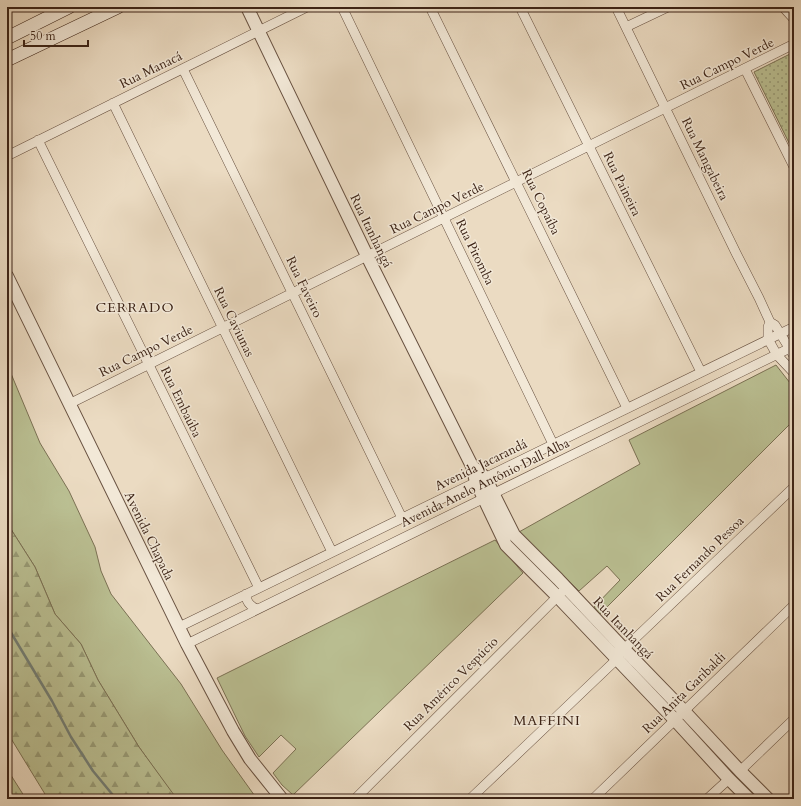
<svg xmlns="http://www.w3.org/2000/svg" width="801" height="806" viewBox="0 0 801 806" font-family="Cardo,serif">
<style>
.grass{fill:#babf92;stroke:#7b7154}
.forest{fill:url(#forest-firs);stroke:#7b7154}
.park{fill:url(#park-dots);stroke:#7b7154}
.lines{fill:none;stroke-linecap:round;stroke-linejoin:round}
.stream{stroke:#737e75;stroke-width:2.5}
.minor-casing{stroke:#685141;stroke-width:10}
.tertiary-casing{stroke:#685141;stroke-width:14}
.secondary-casing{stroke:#3c2316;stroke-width:14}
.minor{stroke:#f2e8d7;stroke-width:9}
.tertiary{stroke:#f2e8d7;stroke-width:12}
.secondary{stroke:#f2e8d7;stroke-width:13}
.labels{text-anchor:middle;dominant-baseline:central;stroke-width:3;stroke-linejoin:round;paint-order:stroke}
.street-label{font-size:13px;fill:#3c2316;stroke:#f2e8d7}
.neighbourhood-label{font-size:14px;letter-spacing:1px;fill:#3c2316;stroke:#f2e8d7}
</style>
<defs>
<pattern id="forest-firs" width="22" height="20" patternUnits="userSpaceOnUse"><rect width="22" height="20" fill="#babf92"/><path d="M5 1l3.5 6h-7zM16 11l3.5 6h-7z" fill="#989b76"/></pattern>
<pattern id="park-dots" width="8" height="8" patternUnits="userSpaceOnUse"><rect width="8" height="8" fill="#babf92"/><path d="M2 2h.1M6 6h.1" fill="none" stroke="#989b76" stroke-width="1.8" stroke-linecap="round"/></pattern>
</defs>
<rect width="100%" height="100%" fill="#ebdbc2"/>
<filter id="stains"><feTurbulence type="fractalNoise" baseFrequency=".005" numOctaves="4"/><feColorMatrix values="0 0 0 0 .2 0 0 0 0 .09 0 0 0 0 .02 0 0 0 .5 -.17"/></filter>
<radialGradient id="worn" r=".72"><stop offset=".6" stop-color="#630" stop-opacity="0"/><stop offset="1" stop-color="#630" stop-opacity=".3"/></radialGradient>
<!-- grass -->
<path class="grass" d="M 7,364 L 40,443 L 69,491 L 95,547 L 101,571 L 111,594 L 181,684 L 222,750 L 257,799 L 178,799 L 174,796 L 139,747 L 98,680 L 81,644 L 55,614 L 35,567 L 7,523 Z
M 776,365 L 794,388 L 794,420 L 600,614 L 594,607 L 620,580 L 607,566 L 579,591 L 519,532 L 640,464 L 629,440 Z
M 495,540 L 523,573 L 293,795 L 282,785 L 273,773 L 296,749 L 281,735 L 259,757 L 245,736 L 217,678 Z"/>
<!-- forest -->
<path class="forest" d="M 7,523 L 35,567 L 55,614 L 81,644 L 98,680 L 139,747 L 174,795 L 178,799 L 48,799 L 7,732 Z
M 7,769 L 26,799 L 7,799 Z"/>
<!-- park -->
<path class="park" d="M 794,52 L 794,153 L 754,72 Z"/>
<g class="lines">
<!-- stream -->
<path class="stream" d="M 7,626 L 52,701 L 71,737 L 93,771 L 112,794 L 115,799"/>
<!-- minor casing -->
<g class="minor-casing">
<path id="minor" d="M 342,7 L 553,444
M 430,7 L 627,408
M 520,7 L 701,372
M 616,7 L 736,253 L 759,298 L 770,322
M 783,7 L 794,19
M 626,27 L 668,7
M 183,69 L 402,518
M 745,69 L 794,167
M 113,103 L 332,552
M 38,140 L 259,588
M 7,156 L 307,7
M 770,322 L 768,327 L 768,339 L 777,355 L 794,373
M 770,322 L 775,325 L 794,356
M 69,404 L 794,44
M 246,594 C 246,602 250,606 257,609
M 179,627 L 794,327
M 187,644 L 794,346
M 624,649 L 794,487
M 740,771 L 794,719
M 355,799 L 561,593
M 470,799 L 617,659
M 593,799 L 794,605
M 707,799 L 729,779"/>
</g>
<!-- tertiary casing -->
<g class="tertiary-casing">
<path id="tertiary" d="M 247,7 L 371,264 L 472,466 L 476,482 L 506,545 L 557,596 L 675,720 L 729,779 L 749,799
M 7,276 L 187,644 L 233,731 L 250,759 L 282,799
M 472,466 L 485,477 L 514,535 L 558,579 L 624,649 L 684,711 L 740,771 L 768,799"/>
</g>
<!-- secondary casing -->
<g class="secondary-casing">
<path id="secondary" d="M 7,38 L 69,7
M 7,60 L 118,7"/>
</g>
<!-- minor -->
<use href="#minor" class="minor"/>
<!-- tertiary -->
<use href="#tertiary" class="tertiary"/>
<!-- secondary -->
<use href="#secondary" class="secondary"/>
</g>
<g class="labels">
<!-- street labels -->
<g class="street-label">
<text transform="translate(727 64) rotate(-26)">Rua Campo Verde</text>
<text transform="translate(151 70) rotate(-26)">Rua Manacá</text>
<text transform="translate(705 159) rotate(64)">Rua Mangabeira</text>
<text transform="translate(622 184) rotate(64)">Rua Paineira</text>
<text transform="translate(541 202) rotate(64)">Rua Copaíba</text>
<text transform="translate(437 208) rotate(-26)">Rua Campo Verde</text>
<text transform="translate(371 231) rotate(64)">Rua Itanhangá</text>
<text transform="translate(475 252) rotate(64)">Rua Pitomba</text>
<text transform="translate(304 287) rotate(64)">Rua Faveiro</text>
<text transform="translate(234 322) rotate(64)">Rua Caviunas</text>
<text transform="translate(146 351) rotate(-26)">Rua Campo Verde</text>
<text transform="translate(181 402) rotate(64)">Rua Embaúba</text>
<text transform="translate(481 465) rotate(-26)">Avenida Jacarandá</text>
<text transform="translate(485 483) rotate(-26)">Avenida Anelo Antônio Dall Alba</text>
<text transform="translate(149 536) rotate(64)">Avenida Chapada</text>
<text transform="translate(700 559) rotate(-44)">Rua Fernando Pessoa</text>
<text transform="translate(623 628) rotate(46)">Rua Itanhangá</text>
<text transform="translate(451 684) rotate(-45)">Rua Américo Vespúcio</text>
<text transform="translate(684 693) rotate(-44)">Rua Anita Garibaldi</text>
</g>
<!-- neighbourhood labels -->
<g class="neighbourhood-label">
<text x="135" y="307">CERRADO</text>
<text x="547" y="720">MAFFINI</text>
</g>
</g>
<!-- margin -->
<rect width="801" height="806" fill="none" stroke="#ebdbc2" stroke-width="24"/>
<rect x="8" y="8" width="785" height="790" fill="none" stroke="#3c2316" stroke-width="2"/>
<rect x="12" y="12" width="777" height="782" fill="none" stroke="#3c2316"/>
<!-- scale -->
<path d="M24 40v6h64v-6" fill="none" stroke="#3c2316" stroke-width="2"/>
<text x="30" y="40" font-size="12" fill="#3c2316" stroke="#f2e8d7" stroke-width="3" paint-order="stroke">50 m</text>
<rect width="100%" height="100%" filter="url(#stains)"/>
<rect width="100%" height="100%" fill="url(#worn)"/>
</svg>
